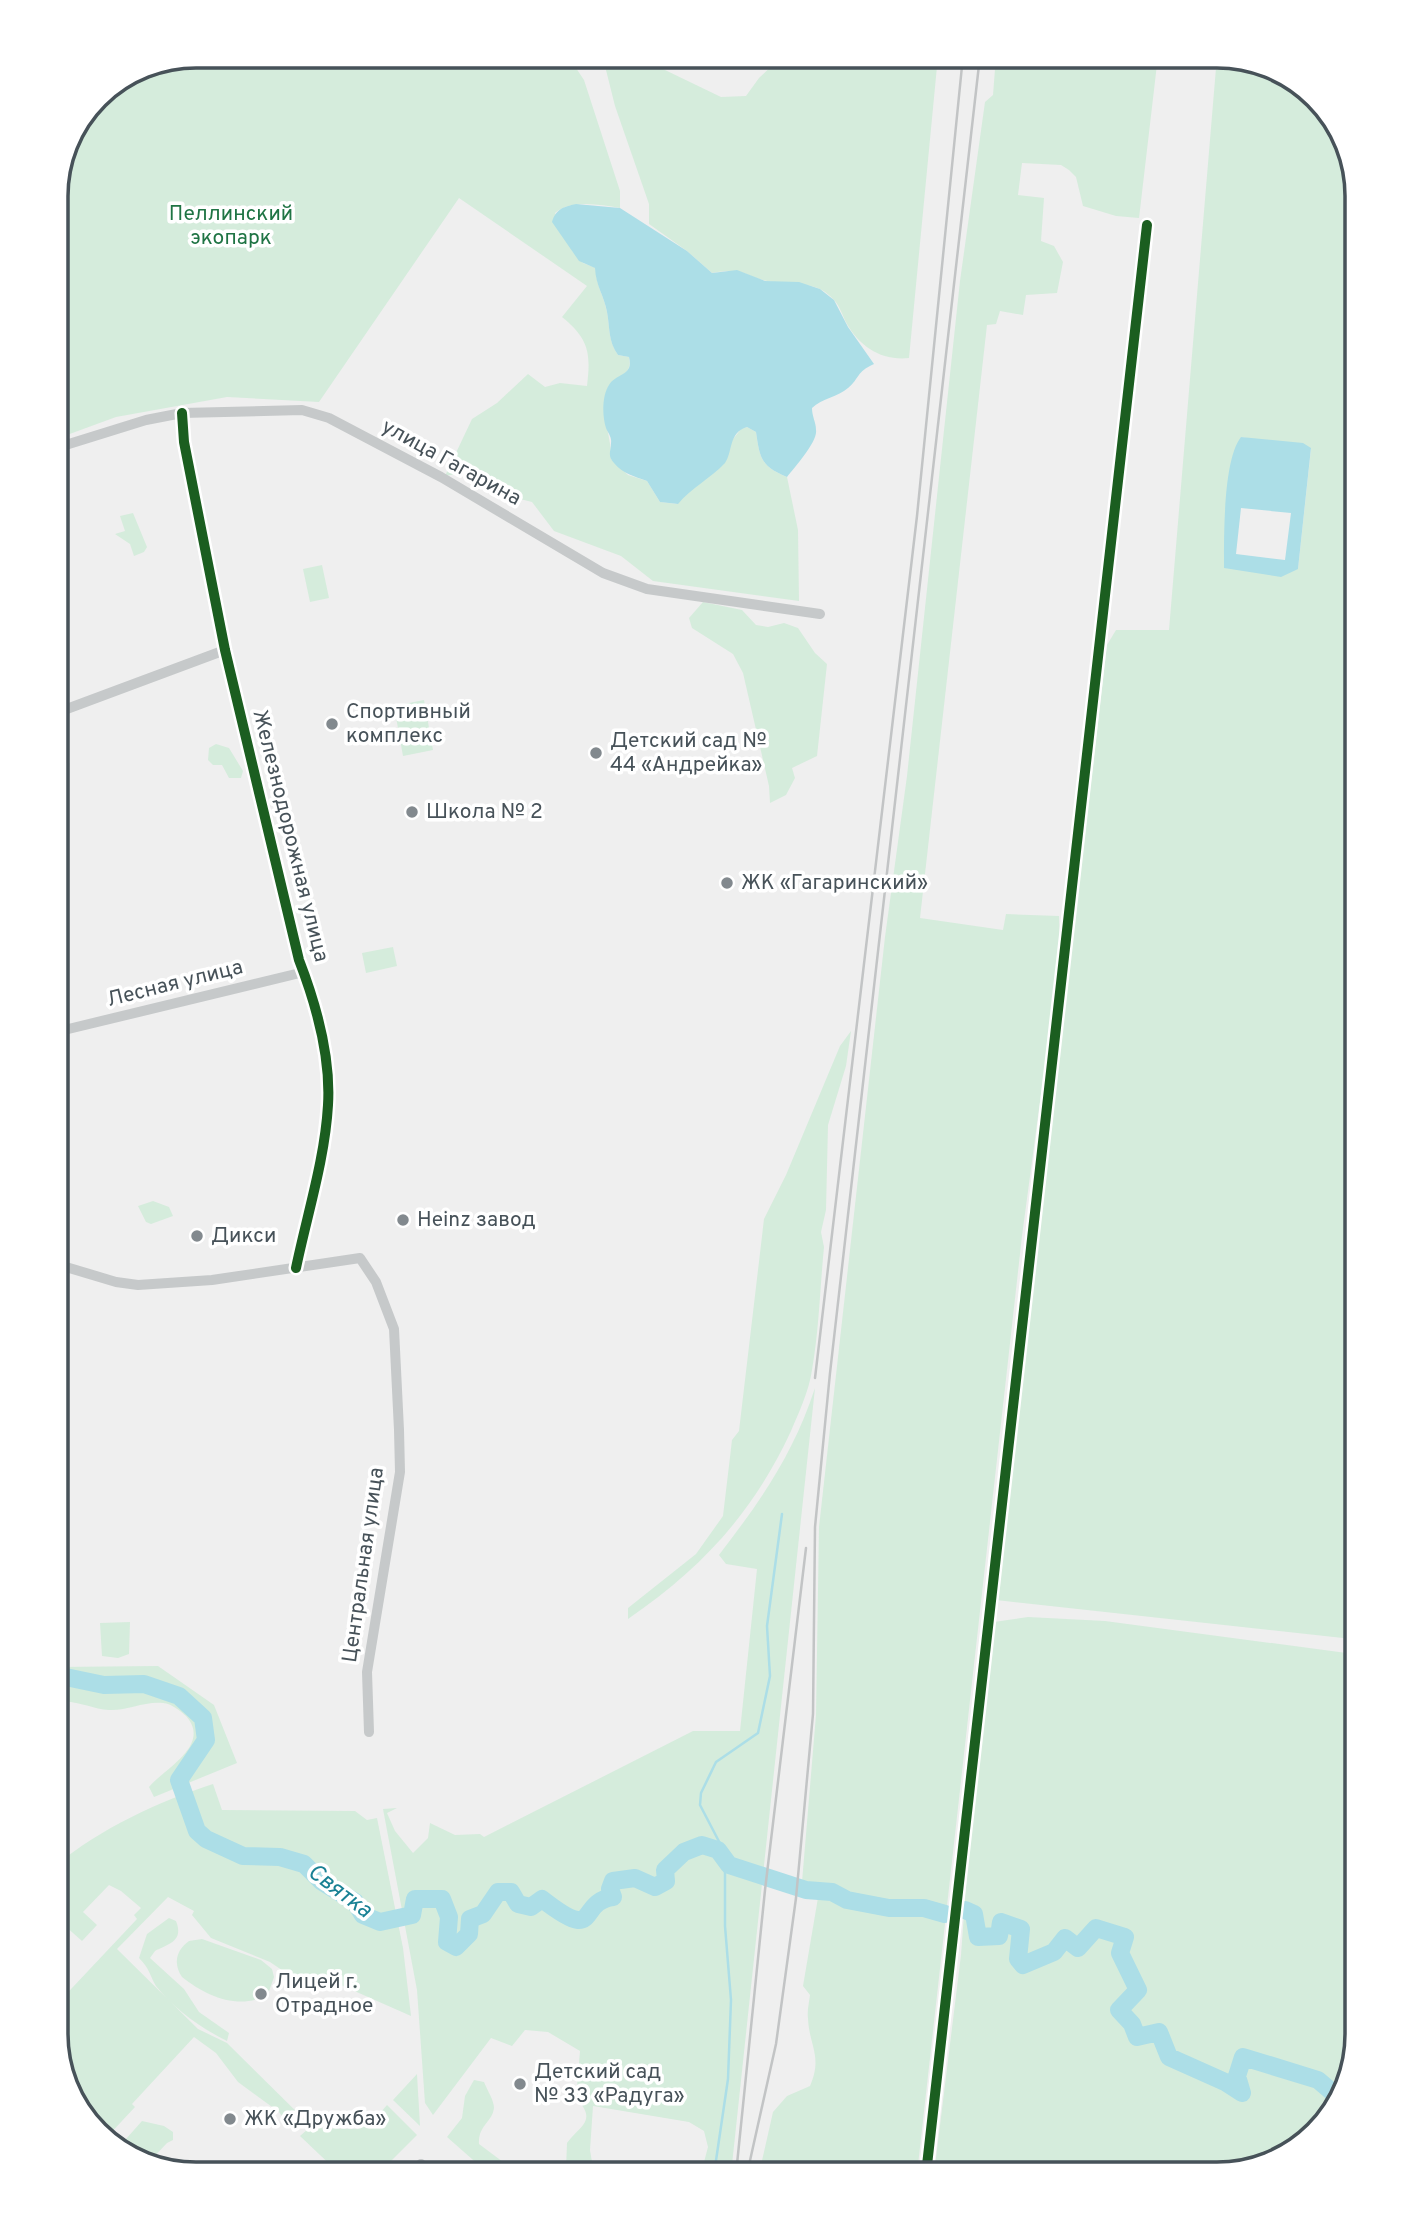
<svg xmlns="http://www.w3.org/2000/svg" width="1413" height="2230" viewBox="0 0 1413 2230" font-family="Overpass,sans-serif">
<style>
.green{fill:#d5ecdc;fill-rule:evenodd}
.water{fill:#acdee7;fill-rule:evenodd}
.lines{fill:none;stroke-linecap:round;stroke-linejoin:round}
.stream{stroke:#acdee7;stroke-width:2.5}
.river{stroke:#acdee7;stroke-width:18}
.minor{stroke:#c6c9ca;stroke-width:10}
.rail{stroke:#c2c4c5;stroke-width:2.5}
.cycleway-casing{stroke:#fff;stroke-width:15}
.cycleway{stroke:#1b5e20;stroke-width:10}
.poi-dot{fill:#82898e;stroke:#fff;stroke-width:2.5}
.labels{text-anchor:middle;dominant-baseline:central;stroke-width:7;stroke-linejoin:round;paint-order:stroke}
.park-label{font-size:21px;fill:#1f7444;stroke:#fff}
.street-label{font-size:21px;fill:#475259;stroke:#fff}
.poi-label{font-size:21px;fill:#475259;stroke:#fff;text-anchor:start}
.water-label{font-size:23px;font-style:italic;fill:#198194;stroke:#fff}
.rim{fill:none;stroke:#475259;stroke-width:3.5}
</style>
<rect width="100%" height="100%" fill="#efefef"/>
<!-- green -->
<path class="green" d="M 196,56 L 568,56 L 584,80 L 620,191 L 620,208 C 599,205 572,199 555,213 L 573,252 L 583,263 L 596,268 C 596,287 604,295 607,312 C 610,328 608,340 618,355 L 629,357 C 634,378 612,374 607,390 C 599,414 612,435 611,459 L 628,475 L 647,481 L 660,502 L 677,504 L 684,495 L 724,463 L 730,443 L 741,429 L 747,427 L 756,432 C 760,459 761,466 787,477 L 798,530 L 799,601 L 653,581 L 621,556 L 554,531 L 532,502 L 488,491 L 477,478 L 462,473 L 445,476 L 472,419 L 497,403 L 528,374 L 545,387 L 560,383 L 587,386 C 591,353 589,339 562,317 L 587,286 L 459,198 L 319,402 L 227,397 L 116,417 L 56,439 L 56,187 L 70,134 L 97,97 L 143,67 Z
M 605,56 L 636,56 L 721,97 L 746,96 L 759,78 L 782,56 L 938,56 L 909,358 C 882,361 860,347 847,324 C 843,317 840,306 834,300 C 818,281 796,285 774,282 C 745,279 749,266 712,273 L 687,251 L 649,224 L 649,204 L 615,106 L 603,58 Z
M 996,56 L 1158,56 L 1139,218 L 1116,216 L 1083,206 L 1076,177 L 1069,170 L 1061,165 L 1022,163 L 1018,195 L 1044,198 L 1041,241 L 1054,246 L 1063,262 L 1057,293 L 1026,295 L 1023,315 L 1000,311 L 996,324 L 987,325 L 920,918 L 1003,930 L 1006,914 L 1059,916 L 1060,952 L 1022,1236 L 917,2174 L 759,2174 L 773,2112 L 787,2096 L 810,2086 C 823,2056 809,2046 808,2018 C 807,2011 809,2003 810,1995 L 803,1986 L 820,1886 L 802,1882 L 816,1715 L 819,1527 L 885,937 L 907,776 L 960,281 L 985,102 L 993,95 Z
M 1217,56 L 1227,56 L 1294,79 L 1342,134 L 1357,196 L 1357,1601 L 1352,1639 L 996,1600 L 1107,645 L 1116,630 L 1169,630 ZM 1241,437 L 1311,449 L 1298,569 L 1224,568 Z
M 133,513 L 147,547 L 144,552 L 134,556 L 130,544 L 115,534 L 125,531 L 120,516 Z
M 322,565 L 329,598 L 310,602 L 303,569 Z
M 703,602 L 742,610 L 756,625 L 768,627 L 784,623 L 798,628 L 815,653 L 827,664 L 817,756 L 792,768 L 795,778 L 786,795 L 770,803 L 769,786 L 743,673 L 733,654 L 692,628 L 689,618 Z
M 424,700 L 433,750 L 403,756 L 394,706 Z
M 216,744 L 229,748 L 243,771 L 241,778 L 229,778 L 222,765 L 213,765 L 208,760 L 209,748 Z
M 393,947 L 397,966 L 366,973 L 362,953 Z
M 851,1031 L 846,1066 L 828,1125 L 826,1210 L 821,1232 L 824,1247 C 820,1288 819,1330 812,1370 C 809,1391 799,1412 791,1431 C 753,1513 702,1568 628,1619 L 628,1608 L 696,1554 L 723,1516 L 732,1440 L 739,1431 L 764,1219 L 786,1175 L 840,1046 Z
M 153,1201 L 169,1207 L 173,1216 L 151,1224 L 146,1222 L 138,1206 Z
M 815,1388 L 731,2174 L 690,2174 L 704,2162 L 708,2147 L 704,2131 L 689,2122 L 593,2106 L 590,2150 L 594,2174 L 572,2174 L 566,2169 L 567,2143 C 580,2125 598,2121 576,2098 L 580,2051 L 548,2032 L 525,2030 L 512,2046 L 491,2038 L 433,2115 L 425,2103 L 417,1990 L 383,1809 L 397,1808 L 387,1813 L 395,1831 L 413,1853 L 428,1838 L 430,1823 L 455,1835 L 480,1834 L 484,1837 L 693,1731 L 740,1731 L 757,1569 L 726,1564 L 719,1555 C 761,1500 793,1455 815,1388 Z
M 1028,1617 L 1105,1621 L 1354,1654 L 1357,1637 L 1357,2035 L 1334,2111 L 1279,2159 L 1217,2174 L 934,2174 L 961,1955 L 979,1706 L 994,1622 Z
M 130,1622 L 129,1654 L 118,1658 L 102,1656 L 100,1623 Z
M 158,1666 L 214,1705 L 237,1763 L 154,1797 L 149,1787 C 165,1768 212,1745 186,1716 C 179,1710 172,1704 163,1703 C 144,1701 127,1711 109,1710 C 91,1709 73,1698 56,1703 L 56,1667 Z
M 213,1784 L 222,1810 L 355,1811 L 367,1820 L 377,1818 L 403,1948 L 411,2016 L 316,1974 L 319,1988 L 311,1990 L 270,1962 L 211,1938 L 192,1915 L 194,1911 L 168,1897 L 117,1949 L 198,2029 L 227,2043 L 313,2128 L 358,2129 L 374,2112 L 380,2113 L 387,2105 L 417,2135 L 378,2174 L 340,2174 L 300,2136 L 308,2129 L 299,2120 L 289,2126 L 279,2112 L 238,2082 L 216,2053 L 194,2037 L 132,2104 L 135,2107 L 107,2137 L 71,2096 L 56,2034 L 56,2005 L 137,1919 L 134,1915 L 141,1908 L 121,1891 L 109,1885 L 83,1912 L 97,1925 L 82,1941 L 56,1918 L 56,1865 C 102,1828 157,1802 213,1784 Z
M 169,1918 L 176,1921 C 184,1941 169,1944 155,1951 L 150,1958 L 184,1989 L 199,2012 L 229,2033 L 227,2041 C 201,2028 174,2009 156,1986 C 150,1976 150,1969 139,1958 L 147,1934 Z
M 202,1939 L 261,1960 L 272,1969 L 274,1977 L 268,1994 C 241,2011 207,1997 182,1977 C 173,1964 176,1950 189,1941 Z
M 417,2074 L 420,2126 L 393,2100 Z
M 474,2080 L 484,2082 C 487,2090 494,2100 494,2108 C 492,2123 478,2125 479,2144 L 519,2174 L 489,2174 L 447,2137 L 462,2118 L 465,2096 Z
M 142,2121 L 164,2126 L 173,2132 L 173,2140 L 167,2143 L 150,2161 L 117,2149 Z"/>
<!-- water -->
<path class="water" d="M 576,204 L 620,208 L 687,251 L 712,273 L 737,270 L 765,281 L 799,282 L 820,289 L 834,300 L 848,327 L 874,364 C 856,372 860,378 848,388 C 838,397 822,398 812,408 C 812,417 816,422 816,430 C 818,441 795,467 787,477 C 761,466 760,459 756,432 L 747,427 C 728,433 733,452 725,463 C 711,478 691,488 678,504 L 660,502 L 647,481 C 634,476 623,474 614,463 C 607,455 611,452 611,443 C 612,437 608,433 606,428 C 602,416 602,395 609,385 C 616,373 634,376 629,357 L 618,355 C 608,341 610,328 607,312 C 604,295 596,287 595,268 L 579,261 L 552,222 C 556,209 563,207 576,204 Z
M 1241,437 L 1303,443 L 1311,448 L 1298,569 L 1281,577 L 1224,568 C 1224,537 1223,460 1241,437 ZM 1241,508 L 1291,513 L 1285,560 L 1236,554 Z"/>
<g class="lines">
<!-- stream -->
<path class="stream" d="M 714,2174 L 728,2079 L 731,2000 L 725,1926 L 725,1853 L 700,1805 L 701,1793 L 716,1762 L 758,1733 L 770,1676 L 767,1626 L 782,1514"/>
<!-- river -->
<path class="river" d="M 56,1675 L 104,1685 L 144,1684 L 179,1696 L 203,1718 L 206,1740 L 179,1780 L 197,1831 L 206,1839 L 243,1856 L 280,1857 L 304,1864 L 321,1881 L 355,1902 L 363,1915 L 380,1922 L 412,1915 L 415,1899 L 442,1899 L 449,1917 L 447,1942 L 456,1947 L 469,1934 L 470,1919 L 483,1914 L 498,1892 L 511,1892 L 518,1904 L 531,1907 L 542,1899 C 601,1945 576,1902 613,1897 L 610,1889 L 613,1881 L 635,1878 L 655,1887 L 666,1881 L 665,1870 L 684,1852 L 702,1845 L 718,1850 L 729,1865 L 806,1890 L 832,1892 L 847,1900 L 889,1908 L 924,1908 L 945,1914
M 965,1910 L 974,1914 L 978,1937 L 999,1936 L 1001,1922 L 1021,1929 L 1018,1959 L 1023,1965 L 1054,1952 L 1065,1938 L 1078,1948 L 1096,1928 L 1125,1937 L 1120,1953 L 1138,1990 L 1119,2010 L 1132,2024 L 1137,2037 L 1159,2032 L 1169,2057 L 1225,2082 L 1242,2093 L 1237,2076 L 1243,2057 L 1318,2080 L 1338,2097"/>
<!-- minor -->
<path class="minor" d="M 182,413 L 184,442 L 225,650 L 299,960 C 316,1004 331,1056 328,1105 C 325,1159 307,1215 296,1268
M 56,448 L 146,420 L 182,413 L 302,410 L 329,418 L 441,477 L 603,573 L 647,589 L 820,614
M 56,713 L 225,650
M 56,1032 L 304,972
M 56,1264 L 116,1282 L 138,1285 L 212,1280 L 360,1258 L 376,1282 L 394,1329 L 399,1430 L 400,1472 L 367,1672 L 369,1732
M 411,2174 L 421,2164
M 926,2174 L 1147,225"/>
<!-- rail -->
<path class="rail" d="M 815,1378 L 917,516 L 963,56
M 736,2174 L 765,1890 L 806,1548
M 747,2174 L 776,2044 L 796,1898 L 813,1714 L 815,1527 L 830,1373 L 980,56"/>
<!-- cycleway casing -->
<g class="cycleway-casing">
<path id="cycleway" d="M 182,413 L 184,442 L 225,650 L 299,960 C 316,1004 331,1056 328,1105 C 325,1159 307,1215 296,1268
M 926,2174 L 1147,225"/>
</g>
<!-- cycleway -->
<use href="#cycleway" class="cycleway"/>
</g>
<!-- markers -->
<g class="poi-dot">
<circle cx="332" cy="724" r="7"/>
<circle cx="596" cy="753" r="7"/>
<circle cx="412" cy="812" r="7"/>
<circle cx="727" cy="883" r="7"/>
<circle cx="403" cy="1220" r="7"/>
<circle cx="197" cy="1236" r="7"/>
<circle cx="261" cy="1994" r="7"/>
<circle cx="520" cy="2084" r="7"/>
<circle cx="230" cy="2119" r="7"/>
</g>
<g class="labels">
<!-- park labels -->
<g class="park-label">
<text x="231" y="214">Пеллинский<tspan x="231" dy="24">экопарк</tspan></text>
</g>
<!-- street labels -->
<g class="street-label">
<text transform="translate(451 463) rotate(29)">улица Гагарина</text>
<text transform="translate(290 836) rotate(76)">Железнодорожная улица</text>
<text transform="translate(175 984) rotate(-14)">Лесная улица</text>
<text transform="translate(364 1565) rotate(-82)">Центральная улица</text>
</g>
<!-- poi labels -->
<g class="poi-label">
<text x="346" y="712">Спортивный<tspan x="346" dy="24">комплекс</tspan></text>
<text x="610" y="741">Детский сад №<tspan x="610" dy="24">44 «Андрейка»</tspan></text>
<text x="426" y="812">Школа № 2</text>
<text x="741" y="883">ЖК «Гагаринский»</text>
<text x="417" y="1220">Heinz завод</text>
<text x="211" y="1236">Дикси</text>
<text x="275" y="1982">Лицей г.<tspan x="275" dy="24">Отрадное</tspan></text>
<text x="534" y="2072">Детский сад<tspan x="534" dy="24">№ 33 «Радуга»</tspan></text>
<text x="244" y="2119">ЖК «Дружба»</text>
</g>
<!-- water labels -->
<g class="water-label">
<text transform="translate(339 1892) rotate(37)">Святка</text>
</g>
</g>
<!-- crop -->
<path d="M0 0H1413V2230H0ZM196 68H1217A128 128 0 0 1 1345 196V2034A128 128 0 0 1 1217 2162H196A128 128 0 0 1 68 2034V196A128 128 0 0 1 196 68Z" fill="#fff" fill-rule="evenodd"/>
<path class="rim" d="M196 68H1217A128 128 0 0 1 1345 196V2034A128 128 0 0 1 1217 2162H196A128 128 0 0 1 68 2034V196A128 128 0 0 1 196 68Z"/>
</svg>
